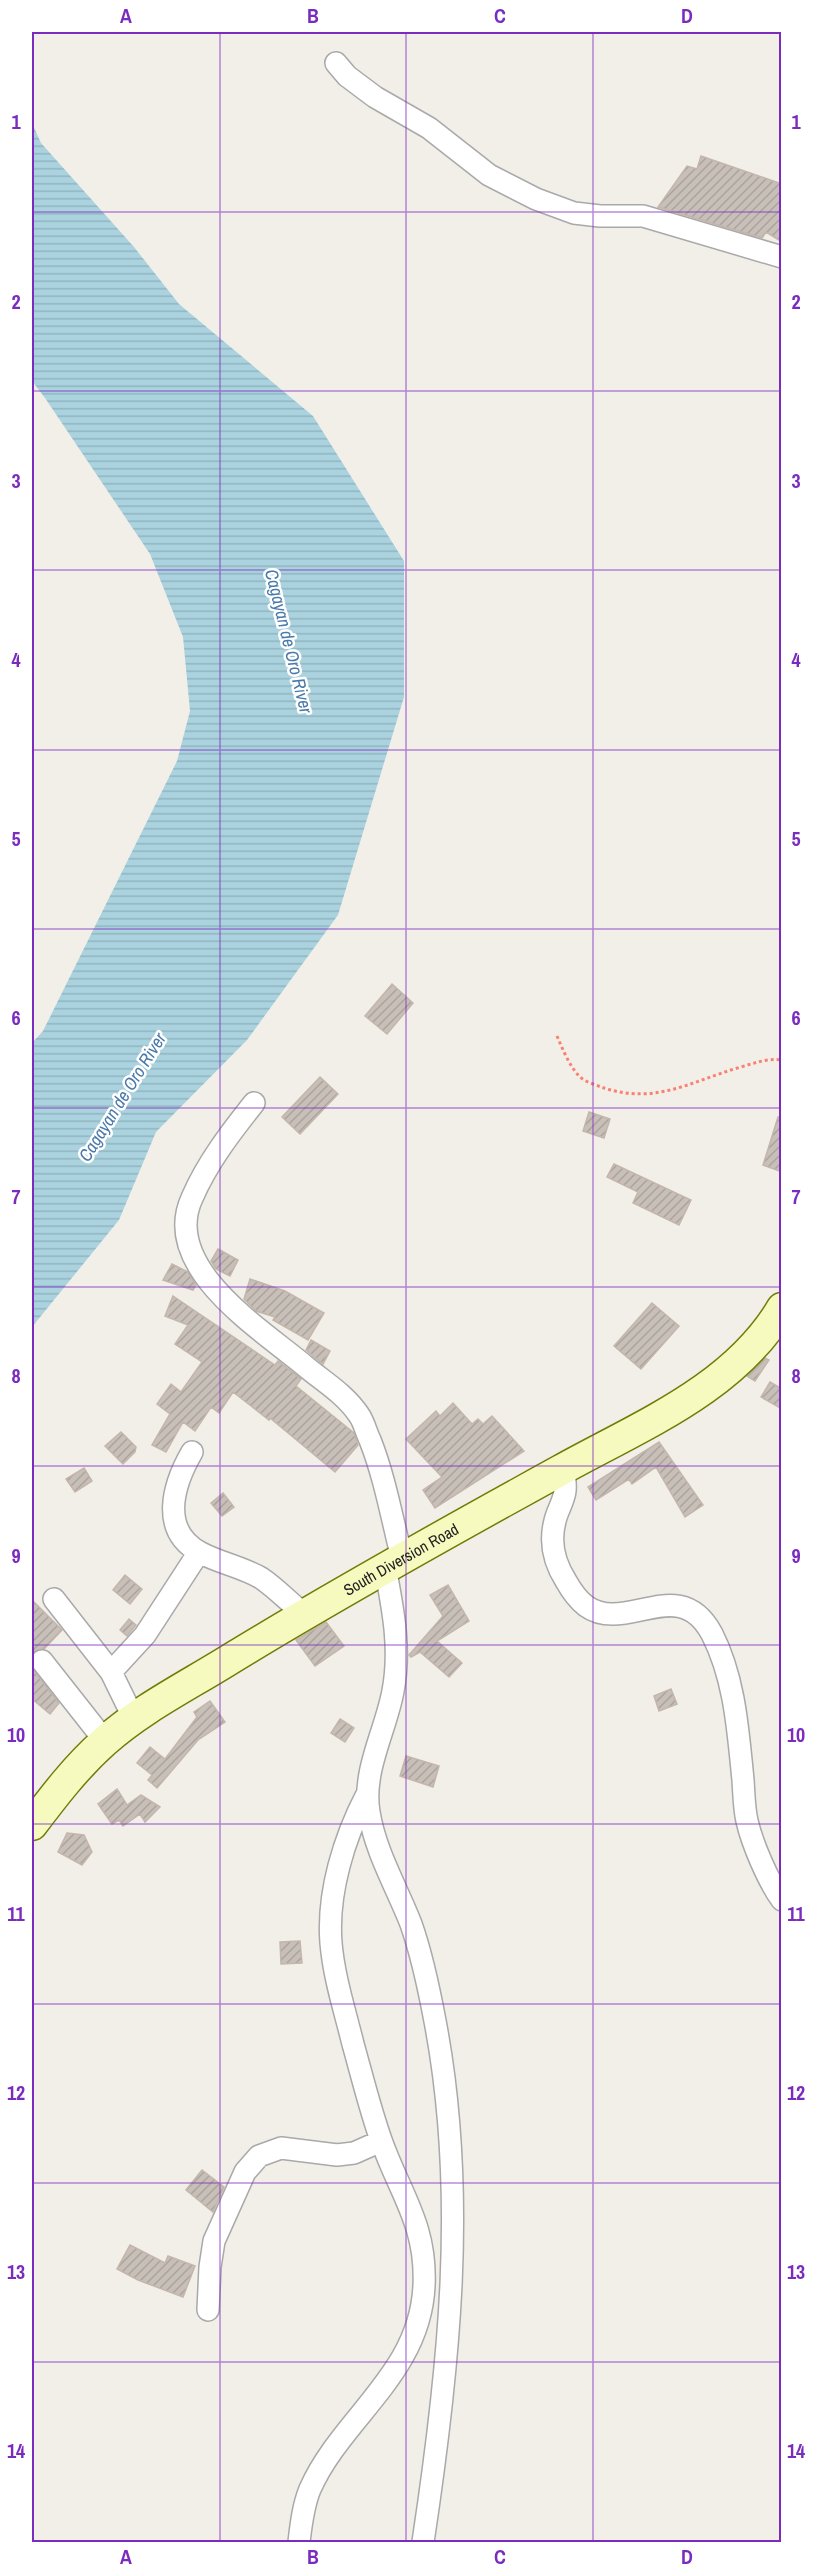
<svg xmlns="http://www.w3.org/2000/svg" width="813" height="2574" viewBox="0 0 813 2574" font-family="'Archivo Narrow',sans-serif">
<style>
.water{fill:url(#water-rules)}
.building{fill:url(#building-hatch);stroke:#c4b6ab;stroke-width:1.5}
.lines{fill:none;stroke-linecap:round;stroke-linejoin:round}
.street-casing{stroke:#a9a9a9;stroke-width:24}
.secondary-casing{stroke:#707d05;stroke-width:33}
.path{stroke:#fa8072;stroke-width:3;stroke-dasharray:3 3;stroke-linecap:butt}
.street{stroke:#fff;stroke-width:21}
.secondary{stroke:#f7fabf;stroke-width:30}
.grid{fill:none;stroke:#7b2cbf;stroke-width:1.5;stroke-opacity:0.55}
.labels{text-anchor:middle;dominant-baseline:central;stroke-width:5;stroke-linejoin:round;paint-order:stroke}
.street-label{font-size:16px;fill:#222;stroke:#fff}
.water-label{font-size:18px;font-style:italic;fill:#4a7aab;stroke:#fff}
.neatline{fill:none;stroke:#7b2cbf;stroke-width:2}
.grid-label{font-size:20px;text-anchor:middle;font-weight:bold;fill:#7b2cbf}
</style>
<defs>
<pattern id="water-rules" width="6" height="5" patternUnits="userSpaceOnUse" patternTransform="scale(1.5)"><rect width="6" height="5" fill="#aad3df"/><path d="M0 2.5h6" fill="none" stroke="#92b5bf"/></pattern>
<pattern id="building-hatch" width="6" height="6" patternUnits="userSpaceOnUse" patternTransform="scale(1.5)"><rect width="6" height="6" fill="#c7bfb8"/><path d="M-1 1l2-2M0 6l6-6M5 7l2-2" fill="none" stroke="#aba49e"/></pattern>
</defs>
<rect width="100%" height="100%" fill="#f2efe9"/>
<!-- water -->
<path class="water" d="M 32,123 L 41,143 L 134,247 L 179,304 L 313,416 L 404,561 L 404,697 L 338,915 L 247,1040 L 156,1132 L 119,1220 L 32,1327 L 32,1043 L 43,1031 L 177,761 L 190,711 L 183,637 L 150,554 L 45,398 L 32,381 Z"/>
<!-- building -->
<path class="building" d="M 701,156 L 782,184 L 782,242 L 766,232 L 762,238 L 658,207 L 687,166 L 697,169 Z
M 392,984 L 413,1003 L 387,1034 L 365,1016 Z
M 320,1077 L 338,1094 L 300,1134 L 282,1117 Z
M 589,1112 L 610,1119 L 604,1138 L 583,1131 Z
M 778,1117 L 782,1117 L 782,1172 L 763,1165 Z
M 614,1164 L 691,1200 L 679,1225 L 633,1203 L 638,1192 L 607,1177 Z
M 218,1249 L 238,1260 L 230,1276 L 216,1269 L 211,1261 Z
M 172,1264 L 188,1272 L 196,1285 L 193,1290 L 163,1280 Z
M 250,1279 L 285,1291 L 324,1313 L 308,1340 L 273,1320 L 275,1317 L 256,1311 L 244,1299 Z
M 173,1296 L 275,1365 L 278,1361 L 301,1379 L 296,1386 L 354,1433 L 358,1445 L 335,1472 L 270,1418 L 269,1420 L 233,1392 L 219,1413 L 211,1407 L 195,1431 L 183,1422 L 166,1452 L 152,1445 L 170,1414 L 157,1404 L 171,1384 L 181,1392 L 202,1362 L 175,1344 L 188,1325 L 165,1316 Z
M 652,1303 L 679,1326 L 641,1369 L 614,1346 Z
M 311,1340 L 330,1351 L 323,1364 L 306,1350 Z
M 765,1358 L 769,1360 L 755,1381 L 747,1376 Z
M 770,1382 L 782,1389 L 782,1409 L 761,1397 Z
M 453,1403 L 472,1424 L 478,1419 L 483,1424 L 492,1416 L 524,1451 L 435,1508 L 423,1490 L 442,1477 L 406,1439 L 436,1411 L 440,1416 Z
M 121,1432 L 136,1447 L 135,1452 L 123,1464 L 105,1446 Z
M 659,1442 L 703,1505 L 685,1517 L 656,1467 L 632,1484 L 629,1479 L 596,1500 L 588,1487 Z
M 84,1468 L 92,1481 L 75,1492 L 66,1479 Z
M 223,1493 L 234,1507 L 222,1516 L 211,1503 Z
M 125,1575 L 142,1589 L 130,1604 L 113,1590 Z
M 448,1585 L 469,1621 L 437,1641 L 462,1663 L 449,1677 L 420,1652 L 411,1657 L 409,1655 L 443,1616 L 430,1595 Z
M 32,1600 L 62,1630 L 44,1649 L 35,1651 L 32,1654 Z
M 129,1619 L 136,1625 L 127,1636 L 120,1630 Z
M 326,1622 L 344,1646 L 315,1666 L 296,1640 Z
M 32,1668 L 59,1703 L 50,1714 L 32,1699 Z
M 671,1689 L 677,1704 L 659,1711 L 654,1696 Z
M 210,1701 L 225,1722 L 198,1740 L 157,1788 L 148,1780 L 152,1775 L 137,1763 L 150,1747 L 165,1759 L 197,1717 L 194,1712 Z
M 340,1719 L 354,1728 L 345,1742 L 331,1733 Z
M 406,1756 L 439,1766 L 433,1787 L 400,1776 Z
M 117,1789 L 127,1805 L 141,1795 L 160,1807 L 145,1822 L 140,1814 L 123,1826 L 119,1820 L 112,1824 L 98,1804 Z
M 67,1833 L 84,1835 L 92,1852 L 82,1865 L 58,1852 Z
M 300,1941 L 302,1963 L 281,1964 L 280,1942 Z
M 202,2170 L 224,2187 L 213,2212 L 186,2190 Z
M 130,2245 L 165,2263 L 168,2256 L 195,2266 L 183,2297 L 138,2280 L 117,2269 Z"/>
<g class="lines">
<!-- street casing -->
<g class="street-casing">
<path id="street" d="M 336,63 L 347,76 L 375,97 L 429,128 L 489,175 L 536,199 L 574,213 L 600,216 L 643,216 L 782,257
M 254,1103 C 231,1132 207,1163 192,1198 C 160,1267 261,1329 305,1366 C 324,1382 345,1394 359,1415 C 364,1422 366,1432 370,1440 C 385,1478 392,1519 402,1558
M 192,1452 C 173,1485 159,1531 201,1553 C 220,1563 242,1567 261,1578 C 276,1588 290,1603 304,1614
M 564,1468 C 564,1475 566,1484 565,1491 C 564,1501 557,1511 555,1521 C 549,1543 554,1562 566,1581 C 571,1590 577,1599 586,1606 C 626,1635 679,1572 712,1634 C 735,1679 738,1731 743,1780 C 744,1794 744,1808 747,1821 C 752,1843 768,1881 782,1900
M 385,1567 C 393,1609 401,1649 393,1691 C 386,1730 362,1771 369,1812 C 375,1851 397,1888 411,1924 C 422,1955 429,1989 435,2021 C 468,2194 449,2370 423,2542
M 54,1599 L 111,1672 L 134,1719
M 42,1661 L 105,1741
M 111,1672 L 145,1635 L 199,1552
M 208,2310 L 210,2267 L 214,2241 L 245,2172 L 259,2156 L 281,2148 L 337,2155 L 354,2153 L 381,2141
M 299,2542 C 301,2525 303,2506 310,2489 C 342,2417 420,2374 424,2286 C 427,2225 400,2194 381,2140 C 370,2109 362,2076 353,2044 C 345,2011 334,1978 331,1943 C 327,1893 344,1838 367,1794"/>
</g>
<!-- secondary casing -->
<g class="secondary-casing">
<g id="secondary">
<path id="s1" d="M 32,1825 C 54,1796 76,1767 104,1742 C 142,1708 189,1685 232,1658 C 340,1592 450,1531 561,1470 C 640,1426 734,1389 782,1308"/>
</g>
</g>
<!-- path -->
<path class="path" d="M 557,1036 C 563,1050 569,1065 579,1076 C 585,1082 596,1085 604,1088 C 657,1105 691,1081 741,1067 C 755,1063 767,1058 782,1060"/>
<!-- street -->
<use href="#street" class="street"/>
<!-- secondary -->
<use href="#secondary" class="secondary"/>
</g>
<!-- grid -->
<path class="grid" d="M 220,32 L 220,2542M 406,32 L 406,2542M 593,32 L 593,2542M 32,212 L 782,212M 32,391 L 782,391M 32,570 L 782,570M 32,750 L 782,750M 32,929 L 782,929M 32,1108 L 782,1108M 32,1287 L 782,1287M 32,1466 L 782,1466M 32,1645 L 782,1645M 32,1824 L 782,1824M 32,2004 L 782,2004M 32,2183 L 782,2183M 32,2362 L 782,2362"/>
<g class="labels">
<!-- street labels -->
<g class="street-label">
<text stroke="none"><textPath href="#s1" startOffset="459">South Diversion Road</textPath></text>
</g>
<!-- water labels -->
<g class="water-label">
<text transform="translate(289 641) rotate(76)">Cagayan de Oro River</text>
<text transform="translate(122 1097) rotate(-58)">Cagayan de Oro River</text>
</g>
</g>
<!-- border -->
<rect width="813" height="2574" fill="none" stroke="#ffffff" stroke-width="66"/>
<rect x="33" y="33" width="747" height="2508" class="neatline"/>
<g class="grid-label">
<text x="126" y="23">A</text>
<text x="313" y="23">B</text>
<text x="500" y="23">C</text>
<text x="687" y="23">D</text>
<text x="16" y="129">1</text>
<text x="796" y="129">1</text>
<text x="16" y="309">2</text>
<text x="796" y="309">2</text>
<text x="16" y="488">3</text>
<text x="796" y="488">3</text>
<text x="16" y="667">4</text>
<text x="796" y="667">4</text>
<text x="16" y="846">5</text>
<text x="796" y="846">5</text>
<text x="16" y="1025">6</text>
<text x="796" y="1025">6</text>
<text x="16" y="1204">7</text>
<text x="796" y="1204">7</text>
<text x="16" y="1383">8</text>
<text x="796" y="1383">8</text>
<text x="16" y="1563">9</text>
<text x="796" y="1563">9</text>
<text x="16" y="1742">10</text>
<text x="796" y="1742">10</text>
<text x="16" y="1921">11</text>
<text x="796" y="1921">11</text>
<text x="16" y="2100">12</text>
<text x="796" y="2100">12</text>
<text x="16" y="2279">13</text>
<text x="796" y="2279">13</text>
<text x="16" y="2458">14</text>
<text x="796" y="2458">14</text>
<text x="126" y="2564">A</text>
<text x="313" y="2564">B</text>
<text x="500" y="2564">C</text>
<text x="687" y="2564">D</text>
</g>
</svg>
